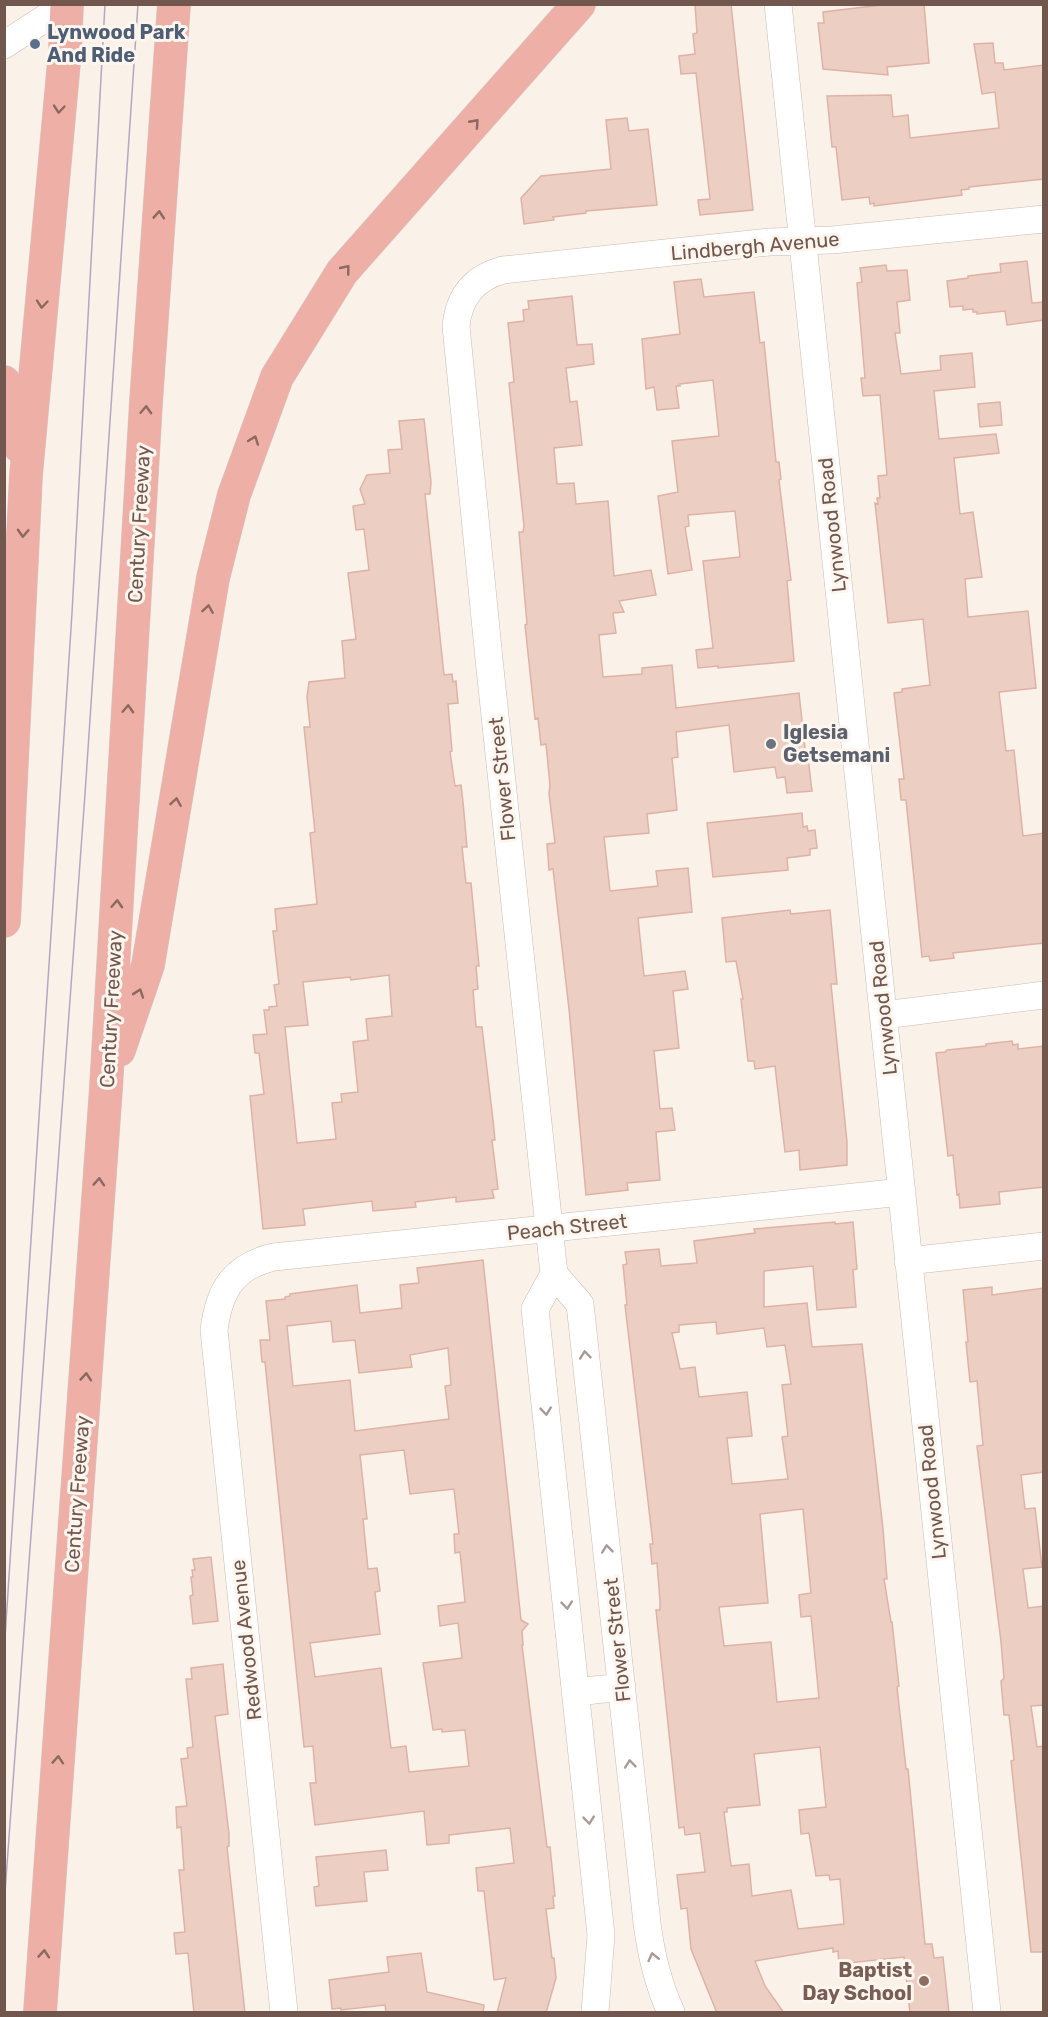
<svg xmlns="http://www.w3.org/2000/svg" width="1048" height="2017" viewBox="0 0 1048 2017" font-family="Rubik,sans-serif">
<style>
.building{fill:#edcec3;stroke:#deb3a5;stroke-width:1.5;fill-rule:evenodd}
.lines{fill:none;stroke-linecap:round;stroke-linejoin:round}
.minor-casing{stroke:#ccb9b0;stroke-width:28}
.highway-casing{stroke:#d5cdca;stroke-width:34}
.minor{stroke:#fff;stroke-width:27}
.highway{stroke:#eeafa6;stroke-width:33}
.tram{stroke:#b3a8c4;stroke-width:1.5}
.oneway{stroke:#8b6960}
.oneway2{stroke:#aa9a95}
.service-dot{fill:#5c6f8a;stroke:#fdf6ef;stroke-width:2}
.worship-dot{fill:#6b7280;stroke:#fdf6ef;stroke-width:2}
.education-dot{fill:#8d6e63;stroke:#fdf6ef;stroke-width:2}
.labels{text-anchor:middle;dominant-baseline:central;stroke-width:6;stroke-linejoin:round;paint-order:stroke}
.service-label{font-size:20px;font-weight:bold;fill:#4e5e75;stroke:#fdf6ef;text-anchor:start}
.street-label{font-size:20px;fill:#72574f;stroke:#fdf6ef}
.worship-label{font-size:20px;font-weight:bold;fill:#5b616d;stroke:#fdf6ef;text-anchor:start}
.education-label{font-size:20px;font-weight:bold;fill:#785e54;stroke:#fdf6ef;text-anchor:end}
</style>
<rect width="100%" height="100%" fill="#faf1e9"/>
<!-- building -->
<path class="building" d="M 695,4 L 731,4 L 753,210 L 700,215 L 698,200 L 710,199 L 696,73 L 681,74 L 679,56 L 695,54 L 693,34 L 697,33 Z
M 890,4 L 924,4 L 929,63 L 887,67 L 888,75 L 823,69 L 818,23 L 824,23 L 823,12 Z
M 993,43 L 995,63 L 1003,63 L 1004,70 L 1044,65 L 1044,179 L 969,187 L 969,189 L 961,190 L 962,195 L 874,206 L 874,203 L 870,204 L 869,197 L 842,200 L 836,147 L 832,147 L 827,96 L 891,95 L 893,117 L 908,115 L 910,138 L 999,128 L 995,92 L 982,94 L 974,44 Z
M 627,118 L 629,131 L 648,129 L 657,205 L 586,211 L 586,213 L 553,217 L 554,220 L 524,224 L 521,198 L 541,176 L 611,169 L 606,120 Z
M 1027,261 L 1032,303 L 1044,302 L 1044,320 L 1007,325 L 1005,311 L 977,314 L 977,312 L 973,312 L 973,309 L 963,310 L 963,306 L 950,307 L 947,281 L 968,278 L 968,276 L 1001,272 L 1000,264 Z
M 886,265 L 887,271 L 907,270 L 910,300 L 897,302 L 900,333 L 895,333 L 901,374 L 941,370 L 940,356 L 972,353 L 975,387 L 934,391 L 939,439 L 996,434 L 999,453 L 954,458 L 960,514 L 973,512 L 982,577 L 965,579 L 968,617 L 1028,611 L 1036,688 L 999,692 L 1006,751 L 1014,750 L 1023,836 L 1044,833 L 1044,943 L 953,953 L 954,958 L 930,961 L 929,956 L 922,957 L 906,800 L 901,800 L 899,779 L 904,779 L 894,693 L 902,692 L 902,689 L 930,685 L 923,619 L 888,623 L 875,503 L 878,504 L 877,498 L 880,498 L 878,476 L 887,475 L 880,395 L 863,396 L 861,378 L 865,378 L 857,283 L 862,282 L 860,268 Z
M 701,279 L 704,297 L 754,292 L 760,343 L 764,342 L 776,462 L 779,462 L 781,479 L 779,480 L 791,580 L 787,581 L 794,661 L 718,668 L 718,666 L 698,668 L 696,650 L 713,648 L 703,561 L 740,557 L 735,511 L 688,515 L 689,526 L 685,527 L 692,570 L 668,574 L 658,496 L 678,492 L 672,441 L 719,436 L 713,380 L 680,384 L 680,386 L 676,386 L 679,408 L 657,410 L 654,387 L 646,389 L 642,339 L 680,334 L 674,282 Z
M 572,296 L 577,345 L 592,344 L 594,364 L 566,368 L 570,402 L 577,401 L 582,445 L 554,448 L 557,484 L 574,483 L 576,504 L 608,501 L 614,576 L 651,570 L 656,595 L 619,601 L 624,612 L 613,613 L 616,633 L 599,635 L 603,677 L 642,674 L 642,668 L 672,665 L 676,708 L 799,693 L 806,758 L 808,758 L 812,791 L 787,793 L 785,777 L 777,778 L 775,767 L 734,772 L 729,725 L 676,732 L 678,757 L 672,758 L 677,810 L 647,814 L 649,833 L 604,837 L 610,891 L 658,886 L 656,871 L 688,868 L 692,912 L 638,918 L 644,976 L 685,971 L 688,989 L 673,991 L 679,1048 L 654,1051 L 660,1109 L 672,1108 L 675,1130 L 656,1132 L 660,1180 L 627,1183 L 628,1190 L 586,1195 L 569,1009 L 553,869 L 549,870 L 547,844 L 555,843 L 549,794 L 550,785 L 546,744 L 541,745 L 538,718 L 535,719 L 525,625 L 527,624 L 519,532 L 523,532 L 524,526 L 509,383 L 514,382 L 508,323 L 524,321 L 523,310 L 529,309 L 528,301 Z
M 1000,402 L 1002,425 L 980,427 L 978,404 Z
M 424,419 L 431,482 L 430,494 L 425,494 L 444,675 L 452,674 L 453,682 L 456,681 L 458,703 L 448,704 L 452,751 L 450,752 L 455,786 L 461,785 L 463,802 L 467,847 L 462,847 L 466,883 L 471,883 L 479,966 L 476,966 L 478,989 L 473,990 L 476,1027 L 482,1027 L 493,1120 L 495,1140 L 492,1140 L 498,1189 L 492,1190 L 494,1198 L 456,1202 L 456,1197 L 415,1202 L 416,1207 L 373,1211 L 372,1201 L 303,1209 L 305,1225 L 263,1229 L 250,1096 L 264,1094 L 259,1053 L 255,1053 L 253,1035 L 267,1034 L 264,1010 L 269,1010 L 269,1007 L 277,1006 L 274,985 L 279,984 L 273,931 L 277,931 L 275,909 L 317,904 L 310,833 L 315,832 L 304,727 L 310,727 L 307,697 L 309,682 L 345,678 L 342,641 L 356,639 L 348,573 L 369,570 L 364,529 L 356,530 L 353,506 L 365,504 L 360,489 L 367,475 L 390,473 L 388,450 L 402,449 L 399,421 ZM 389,975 L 392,1016 L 366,1019 L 368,1040 L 353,1042 L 358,1092 L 341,1094 L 342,1102 L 332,1103 L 336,1139 L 297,1143 L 285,1027 L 308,1025 L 303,982 L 350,977 L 351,980 Z
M 802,813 L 803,827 L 807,826 L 808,831 L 815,830 L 817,848 L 810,849 L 810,855 L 787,858 L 788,870 L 713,877 L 707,823 Z
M 790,910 L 791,914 L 830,910 L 837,984 L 831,984 L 847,1142 L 847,1165 L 800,1170 L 799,1150 L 785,1152 L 775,1066 L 755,1069 L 754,1061 L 748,1061 L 741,999 L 743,999 L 736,961 L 726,962 L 722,918 Z
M 1012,1041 L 1013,1045 L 1018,1044 L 1018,1049 L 1044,1046 L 1044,1187 L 999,1192 L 1000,1204 L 960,1208 L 959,1194 L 957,1195 L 953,1155 L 948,1156 L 936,1053 L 945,1052 L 947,1050 L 986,1046 L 986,1044 Z
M 835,1222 L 835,1224 L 853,1222 L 857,1269 L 853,1270 L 856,1307 L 817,1310 L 813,1266 L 764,1271 L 764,1307 L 807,1303 L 812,1347 L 862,1344 L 883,1529 L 887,1579 L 884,1579 L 891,1622 L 892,1622 L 899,1686 L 897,1687 L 906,1769 L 908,1769 L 925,1944 L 932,1944 L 934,1958 L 943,1957 L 949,2013 L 910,2013 L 904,1957 L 839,1964 L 838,1951 L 833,1952 L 833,1948 L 755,1961 L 765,1986 L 784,2013 L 717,2013 L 691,1949 L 687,1908 L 681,1909 L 677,1875 L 705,1872 L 700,1833 L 685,1835 L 684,1827 L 679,1828 L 656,1610 L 660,1610 L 660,1601 L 657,1563 L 652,1564 L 650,1544 L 653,1544 L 625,1305 L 627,1305 L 623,1265 L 627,1264 L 625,1252 L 659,1249 L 661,1266 L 697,1263 L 694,1241 L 755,1233 L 754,1229 ZM 716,1322 L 717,1334 L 764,1328 L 767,1347 L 785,1345 L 791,1384 L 782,1385 L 788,1436 L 782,1437 L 788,1479 L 732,1484 L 727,1438 L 752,1436 L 747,1392 L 699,1397 L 695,1367 L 680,1369 L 672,1333 L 679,1332 L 679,1325 ZM 803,1509 L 811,1593 L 799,1595 L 801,1617 L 811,1616 L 819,1698 L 777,1702 L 771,1642 L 724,1646 L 719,1607 L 768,1603 L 760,1514 ZM 820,1747 L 826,1807 L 799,1810 L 801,1834 L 809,1833 L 816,1876 L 829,1875 L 830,1880 L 840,1879 L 844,1924 L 798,1929 L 791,1890 L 752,1896 L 749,1864 L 731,1866 L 724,1812 L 727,1812 L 727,1808 L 760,1805 L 754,1754 Z
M 483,1260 L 521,1620 L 528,1624 L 522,1631 L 523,1645 L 522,1645 L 547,1847 L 550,1847 L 555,1896 L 553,1896 L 554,1908 L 546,1909 L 552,1958 L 554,1958 L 556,1978 L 546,2013 L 497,2013 L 506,1978 L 494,1980 L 484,1891 L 478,1891 L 476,1868 L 514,1863 L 510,1828 L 449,1835 L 449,1843 L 427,1845 L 424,1811 L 315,1825 L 310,1783 L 316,1783 L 313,1746 L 304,1747 L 265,1362 L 262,1362 L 260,1340 L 270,1340 L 266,1301 L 285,1299 L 285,1297 L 290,1296 L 290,1294 L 357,1285 L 360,1313 L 402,1308 L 400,1285 L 419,1283 L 417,1268 ZM 331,1321 L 333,1342 L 355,1340 L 359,1373 L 412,1367 L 410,1355 L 448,1348 L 451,1385 L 445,1386 L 449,1419 L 355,1431 L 350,1380 L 293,1386 L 287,1326 ZM 404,1450 L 410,1494 L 454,1489 L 459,1534 L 454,1534 L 455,1553 L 460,1552 L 465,1602 L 438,1606 L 440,1626 L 458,1623 L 462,1658 L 423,1663 L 433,1730 L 442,1729 L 442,1732 L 465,1730 L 469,1766 L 409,1772 L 406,1746 L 391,1748 L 381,1668 L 315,1677 L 310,1643 L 380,1634 L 375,1592 L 380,1591 L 377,1568 L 368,1569 L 363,1519 L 367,1519 L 360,1455 Z
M 992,1287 L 992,1295 L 1044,1288 L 1044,1472 L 1021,1475 L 1025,1509 L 1035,1508 L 1042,1567 L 1023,1569 L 1028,1608 L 1044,1606 L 1044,1705 L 1031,1706 L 1037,1747 L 1044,1746 L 1044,1952 L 1031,1952 L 1011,1761 L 1014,1760 L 1009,1715 L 1004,1715 L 1001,1681 L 1004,1678 L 1001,1642 L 977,1446 L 983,1445 L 977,1381 L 970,1382 L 966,1342 L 968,1342 L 963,1290 Z
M 211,1557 L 218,1621 L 193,1624 L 190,1596 L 193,1595 L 191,1577 L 193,1577 L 192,1570 L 195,1570 L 193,1559 Z
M 223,1664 L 228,1714 L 215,1716 L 229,1834 L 229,1846 L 227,1847 L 245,2013 L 194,2013 L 188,1953 L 176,1954 L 174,1933 L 185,1932 L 179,1870 L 184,1870 L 181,1827 L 177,1828 L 176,1807 L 187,1806 L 181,1759 L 188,1758 L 187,1748 L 193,1747 L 186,1679 L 192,1679 L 191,1668 Z
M 386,1850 L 388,1870 L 364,1872 L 367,1901 L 316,1906 L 314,1887 L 319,1886 L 316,1857 Z
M 421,1953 L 427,1992 L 484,2005 L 483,2013 L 386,2013 L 385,2005 L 341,2010 L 341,2008 L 332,2009 L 329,1980 L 389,1972 L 387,1957 Z"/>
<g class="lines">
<!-- minor casing -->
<g class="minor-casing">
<path id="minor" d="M 778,4 L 987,2012
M 4,45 L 67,4
M 884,1015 L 1044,995
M 908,1261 L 1044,1246
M 554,1274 L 580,1304 L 647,1923 C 651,1954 658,1984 671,2012
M 576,1692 L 622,1687
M 284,2012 L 214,1330 C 219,1291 233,1266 274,1257 L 902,1192
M 595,2012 L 601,1935 L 535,1309 L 554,1274 L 489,659 L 456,326 C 459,297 474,278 503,270 L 769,242 L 832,240 L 1044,219"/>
</g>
<!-- highway casing -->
<g class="highway-casing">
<path id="highway" d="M 4,382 L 20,447
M 4,921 L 26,475 L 65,51 L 67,4
M 119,1050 L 148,965 L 213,578 L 234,495 L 277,377 L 342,272 L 579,4
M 40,2012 L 106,1088 L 146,402 L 174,4"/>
</g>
<!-- minor -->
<use href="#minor" class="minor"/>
<!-- highway -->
<use href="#highway" class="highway"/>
<!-- tram -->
<path class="tram" d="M 4,1653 L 72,613 L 105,4
M 4,1906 L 85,794 L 138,4"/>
</g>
<!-- one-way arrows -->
<defs><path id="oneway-chevron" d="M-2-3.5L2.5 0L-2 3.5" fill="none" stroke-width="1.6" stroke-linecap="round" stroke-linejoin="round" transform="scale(1.5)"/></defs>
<g class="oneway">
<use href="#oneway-chevron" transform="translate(59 109) rotate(95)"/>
<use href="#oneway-chevron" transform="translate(475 123) rotate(-48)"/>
<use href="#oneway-chevron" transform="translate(159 215) rotate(-86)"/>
<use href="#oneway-chevron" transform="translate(346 269) rotate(-51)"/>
<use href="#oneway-chevron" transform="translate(42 304) rotate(95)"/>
<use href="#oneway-chevron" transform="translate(146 410) rotate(-87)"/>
<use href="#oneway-chevron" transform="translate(254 440) rotate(-70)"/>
<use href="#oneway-chevron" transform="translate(23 533) rotate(93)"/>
<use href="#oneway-chevron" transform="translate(208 609) rotate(-81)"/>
<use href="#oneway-chevron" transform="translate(128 709) rotate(-87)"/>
<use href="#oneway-chevron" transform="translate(176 802) rotate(-81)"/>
<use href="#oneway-chevron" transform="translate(117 904) rotate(-87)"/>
<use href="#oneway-chevron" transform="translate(139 993) rotate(-71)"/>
<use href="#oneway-chevron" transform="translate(99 1182) rotate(-86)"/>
<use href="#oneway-chevron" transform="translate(86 1377) rotate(-86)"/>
<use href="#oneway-chevron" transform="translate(58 1760) rotate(-86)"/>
<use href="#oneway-chevron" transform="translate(44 1954) rotate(-86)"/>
</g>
<g class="oneway2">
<use href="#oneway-chevron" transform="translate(585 1355) rotate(-96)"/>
<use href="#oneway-chevron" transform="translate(546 1411) rotate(84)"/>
<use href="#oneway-chevron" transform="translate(607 1549) rotate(-96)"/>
<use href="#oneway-chevron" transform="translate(567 1605) rotate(84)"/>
<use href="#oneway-chevron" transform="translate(630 1764) rotate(-96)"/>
<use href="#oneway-chevron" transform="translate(589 1820) rotate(84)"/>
<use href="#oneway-chevron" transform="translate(653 1957) rotate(-103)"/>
</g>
<!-- markers -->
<circle class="service-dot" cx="35" cy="44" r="6"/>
<circle class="worship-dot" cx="771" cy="744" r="6"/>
<circle class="education-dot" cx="924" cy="1981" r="6"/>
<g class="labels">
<!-- service labels -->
<g class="service-label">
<text x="47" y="32">Lynwood Park<tspan x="47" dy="23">And Ride</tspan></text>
</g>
<!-- street labels -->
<g class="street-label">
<text transform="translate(755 246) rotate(-5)">Lindbergh Avenue</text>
<text transform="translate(139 524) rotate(-87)">Century Freeway</text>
<text transform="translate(832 525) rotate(-96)">Lynwood Road</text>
<text transform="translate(502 779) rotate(-96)">Flower Street</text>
<text transform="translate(883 1008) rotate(-96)">Lynwood Road</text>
<text transform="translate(111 1009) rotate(-87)">Century Freeway</text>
<text transform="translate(567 1227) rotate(-6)">Peach Street</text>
<text transform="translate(932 1492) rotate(-96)">Lynwood Road</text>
<text transform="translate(77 1494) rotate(-86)">Century Freeway</text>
<text transform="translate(246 1640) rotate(-96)">Redwood Avenue</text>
<text transform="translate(617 1640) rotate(-96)">Flower Street</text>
</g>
<!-- worship labels -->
<g class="worship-label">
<text x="783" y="732">Iglesia<tspan x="783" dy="23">Getsemani</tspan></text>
</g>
<!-- education labels -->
<g class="education-label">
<text x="912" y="1970">Baptist<tspan x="912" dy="23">Day School</tspan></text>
</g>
</g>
<!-- border -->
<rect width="1048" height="2017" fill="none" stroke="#72574f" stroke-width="12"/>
</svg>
